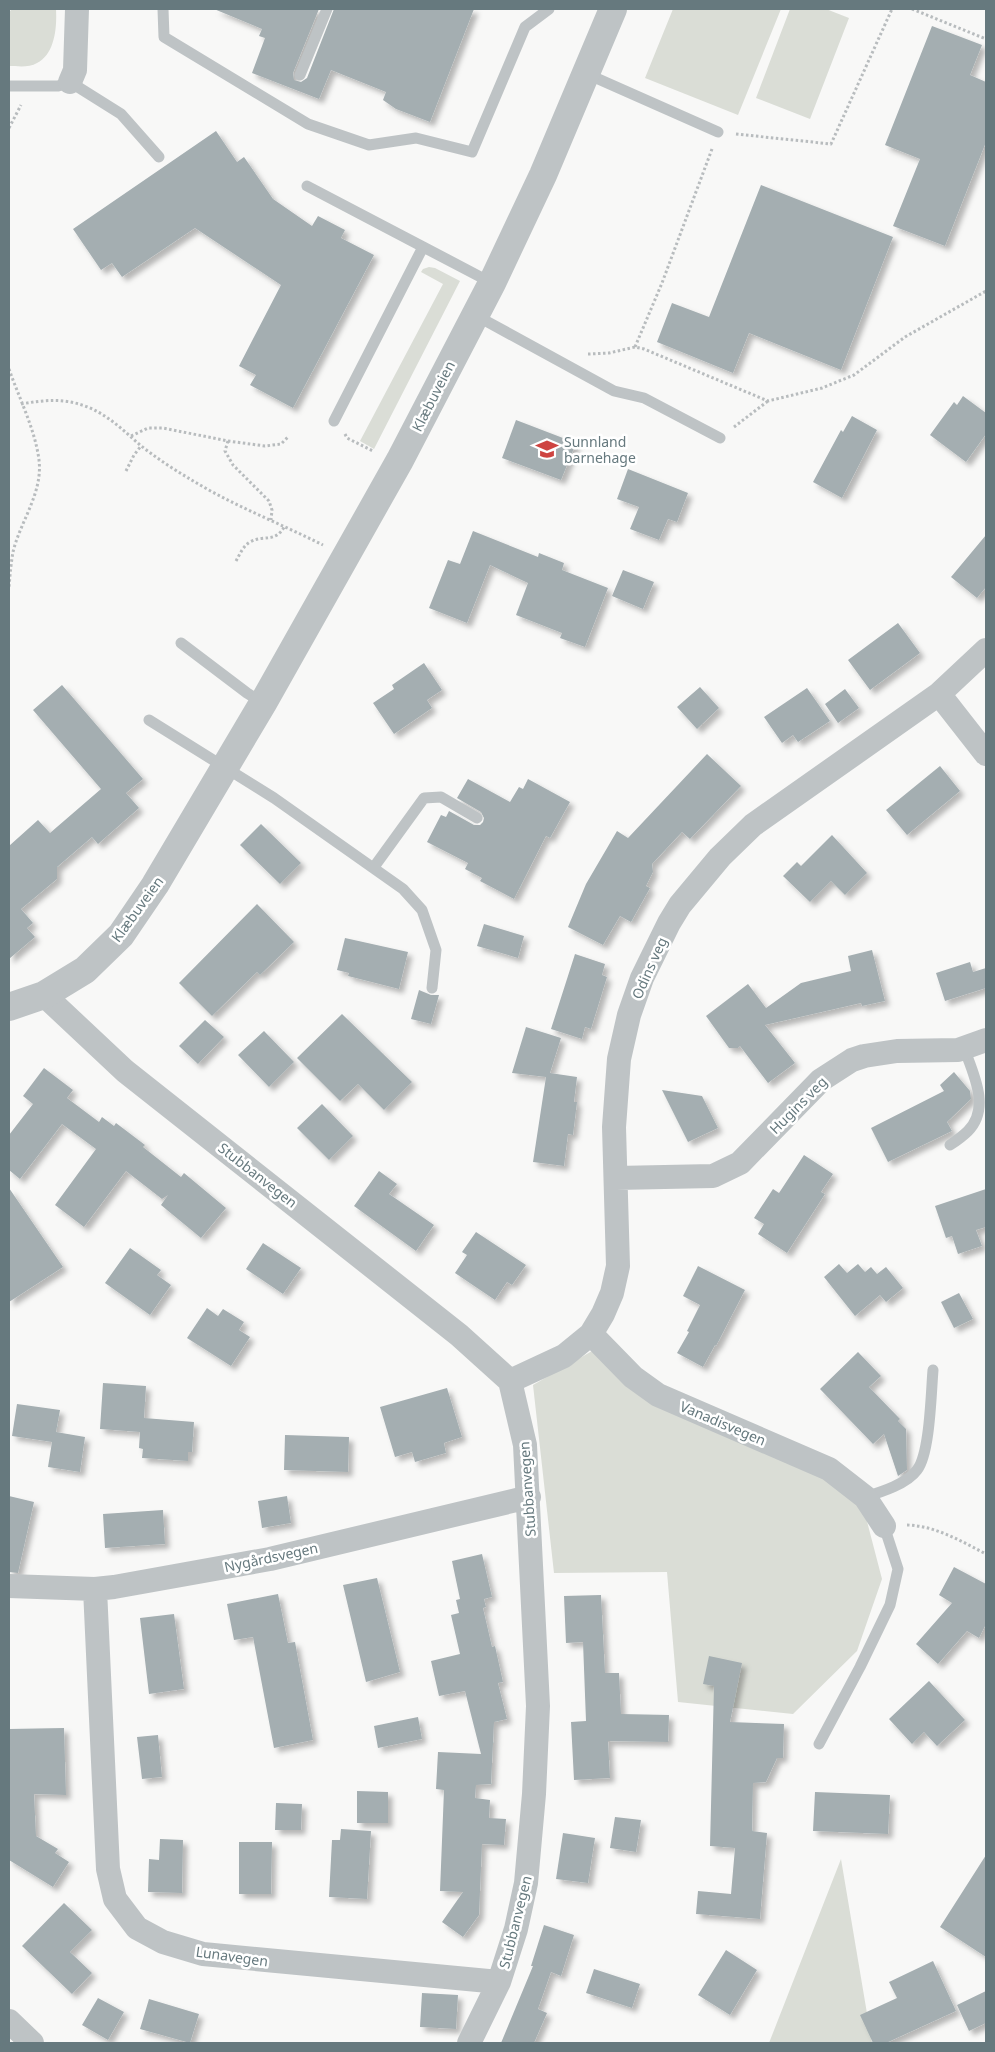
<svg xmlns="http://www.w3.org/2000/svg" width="995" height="2052" viewBox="0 0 995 2052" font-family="'Noto Sans',sans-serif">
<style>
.green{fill:#daddd6}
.building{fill:#a4aeb1;filter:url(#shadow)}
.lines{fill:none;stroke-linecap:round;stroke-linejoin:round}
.path{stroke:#b8bcbe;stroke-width:3;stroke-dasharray:2.5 2.5;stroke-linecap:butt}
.service{stroke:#bec3c5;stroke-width:11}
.minor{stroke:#bec3c5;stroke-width:24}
.tertiary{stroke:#bec3c5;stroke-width:28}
.labels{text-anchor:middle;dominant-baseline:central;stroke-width:5;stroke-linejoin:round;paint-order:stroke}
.street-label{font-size:14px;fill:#66797e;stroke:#fff}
.poi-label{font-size:14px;fill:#66797e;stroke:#fff;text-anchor:start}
</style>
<defs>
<filter id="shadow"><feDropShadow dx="4.5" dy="4.5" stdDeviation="2.5" flood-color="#0004"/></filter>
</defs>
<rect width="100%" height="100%" fill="#f8f8f7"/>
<!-- green -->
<path class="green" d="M 12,9 L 56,9 C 57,27 55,54 37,63 C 29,68 17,66 9,66 L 9,12 Z
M 673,9 L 781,9 L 738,115 L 645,78 Z
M 790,9 L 826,9 L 849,18 L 810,119 L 756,98 Z
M 429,267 L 435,268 L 460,281 L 374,449 L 360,441 L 443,284 L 421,272 L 423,269 Z
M 599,1347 L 663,1402 L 815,1466 L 863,1506 L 882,1579 L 857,1651 L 793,1714 L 678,1702 L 667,1572 L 554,1573 L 533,1385 Z
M 841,1859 L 872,2043 L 769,2043 Z"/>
<!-- building -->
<path class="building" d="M 214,9 L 319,9 L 293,73 L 294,80 L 301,82 L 307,78 L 334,9 L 474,9 L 430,122 L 396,109 L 383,100 L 386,92 L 331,70 L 319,99 L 252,73 L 265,38 L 259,36 L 262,29 Z
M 932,26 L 982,45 L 970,75 L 986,82 L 986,142 L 945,246 L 893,226 L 920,159 L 885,145 Z
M 216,131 L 237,162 L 244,157 L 273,199 L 312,226 L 318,216 L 345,230 L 341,238 L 374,255 L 293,408 L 250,385 L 256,375 L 239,366 L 281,285 L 195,228 L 122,277 L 112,263 L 101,270 L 73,229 Z
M 761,185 L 893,237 L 841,370 L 749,333 L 733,373 L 657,342 L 672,303 L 709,317 Z
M 963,396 L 986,413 L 986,434 L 966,462 L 930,435 L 954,402 L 957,405 Z
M 852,416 L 877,430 L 842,498 L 813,482 L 841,430 L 843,432 Z
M 516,420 L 576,443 L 561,480 L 502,458 Z
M 628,469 L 688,493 L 677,522 L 668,519 L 659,540 L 630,529 L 639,507 L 617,499 Z
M 473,531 L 538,557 L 539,553 L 564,563 L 562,570 L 608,588 L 585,647 L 560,638 L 562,633 L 516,615 L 528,583 L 490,565 L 467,623 L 429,608 L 448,560 L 460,564 Z
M 986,535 L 986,587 L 977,598 L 951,577 Z
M 623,570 L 654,582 L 643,609 L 612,596 Z
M 898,623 L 920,653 L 870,690 L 848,660 Z
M 424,663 L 442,690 L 427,700 L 432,708 L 394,734 L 373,703 L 394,689 L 392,685 Z
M 62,685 L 143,779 L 126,793 L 139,808 L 98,844 L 92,837 L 57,867 L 57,879 L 21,909 L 33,923 L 27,928 L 35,937 L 9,959 L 9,846 L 38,820 L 50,833 L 101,789 L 33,710 Z
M 700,687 L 719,708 L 697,729 L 677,707 Z
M 807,688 L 830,721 L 798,742 L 793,735 L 782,743 L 764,717 Z
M 845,689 L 859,708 L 838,723 L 825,704 Z
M 707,754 L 741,786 L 690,839 L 682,832 L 652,864 L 653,872 L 646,886 L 650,888 L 631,922 L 620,916 L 603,945 L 568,927 L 586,884 L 617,831 L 628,838 Z
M 940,766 L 960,791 L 907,835 L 886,810 Z
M 468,779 L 510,802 L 519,787 L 523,789 L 528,779 L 570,802 L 550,838 L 546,836 L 514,899 L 480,881 L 482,878 L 465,869 L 468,863 L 427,842 L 441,815 L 446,817 L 449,811 L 474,825 L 480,825 L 483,822 L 484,818 L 481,812 L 457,798 Z
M 261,824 L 301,863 L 280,884 L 240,845 Z
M 832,835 L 867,873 L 845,895 L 831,881 L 810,902 L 783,876 L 797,862 L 801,866 Z
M 257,904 L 294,942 L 260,975 L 257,972 L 212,1016 L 179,983 Z
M 484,924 L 524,936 L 518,958 L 477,946 Z
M 345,938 L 408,952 L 399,989 L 348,976 L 349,973 L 337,970 Z
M 872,950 L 885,1001 L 862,1006 L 861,1003 L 765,1025 L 795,1063 L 768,1083 L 740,1046 L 738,1048 L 729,1048 L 706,1016 L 748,984 L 766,1008 L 801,983 L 851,971 L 848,956 Z
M 575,954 L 605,964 L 602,975 L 607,977 L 591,1029 L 585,1027 L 582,1039 L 551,1029 Z
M 970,962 L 973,972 L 986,968 L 986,988 L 945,1001 L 936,973 Z
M 419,990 L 431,995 L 439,995 L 431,1024 L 411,1019 Z
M 342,1014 L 412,1082 L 384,1110 L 358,1084 L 340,1101 L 297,1058 Z
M 205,1020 L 224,1037 L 198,1064 L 179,1046 Z
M 526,1027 L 561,1038 L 550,1073 L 577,1077 L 574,1102 L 577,1102 L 573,1135 L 568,1134 L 564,1166 L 533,1162 L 546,1077 L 512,1073 Z
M 264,1031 L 294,1062 L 269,1087 L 238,1055 Z
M 44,1068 L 73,1090 L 67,1098 L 99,1122 L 102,1117 L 114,1126 L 116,1123 L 145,1145 L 143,1147 L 181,1177 L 184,1173 L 226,1208 L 201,1238 L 161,1205 L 168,1195 L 162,1199 L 126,1171 L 84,1227 L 55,1205 L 96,1149 L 62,1124 L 20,1179 L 9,1170 L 9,1135 L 33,1104 L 23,1096 Z
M 954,1072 L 970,1091 L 971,1099 L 947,1122 L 952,1131 L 888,1162 L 871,1128 L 944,1091 L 940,1085 Z
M 662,1090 L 702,1096 L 718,1128 L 688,1142 Z
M 322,1104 L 353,1136 L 329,1160 L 297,1128 Z
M 804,1155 L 833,1174 L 821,1192 L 825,1194 L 787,1253 L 758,1234 L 764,1224 L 754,1218 L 773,1189 L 779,1193 Z
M 379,1171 L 397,1184 L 389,1194 L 434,1225 L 416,1251 L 354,1206 Z
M 9,1188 L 63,1267 L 9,1302 Z
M 986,1189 L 986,1227 L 976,1230 L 982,1246 L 958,1254 L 952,1236 L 946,1238 L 935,1206 Z
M 476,1232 L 526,1265 L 512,1285 L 507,1282 L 495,1300 L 455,1273 L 467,1255 L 462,1252 Z
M 263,1243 L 301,1268 L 283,1294 L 246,1269 Z
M 130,1248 L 161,1270 L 157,1275 L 171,1285 L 150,1315 L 105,1283 Z
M 839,1264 L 847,1273 L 858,1264 L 865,1272 L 871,1267 L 877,1274 L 886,1267 L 903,1288 L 886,1302 L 880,1295 L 855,1316 L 824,1277 Z
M 698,1266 L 745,1290 L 716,1346 L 715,1345 L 703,1367 L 677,1353 L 689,1332 L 687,1331 L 700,1305 L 683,1296 Z
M 959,1293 L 973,1319 L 954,1328 L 941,1302 Z
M 207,1308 L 218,1316 L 223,1309 L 244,1322 L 239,1330 L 250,1337 L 231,1366 L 187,1338 Z
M 858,1352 L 881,1376 L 869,1387 L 900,1419 L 898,1421 L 906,1429 L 907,1470 L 898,1476 L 884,1434 L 873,1444 L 820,1389 Z
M 103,1383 L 146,1386 L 144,1418 L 194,1422 L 192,1452 L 188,1452 L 188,1461 L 142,1458 L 143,1449 L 139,1448 L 140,1432 L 100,1429 Z
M 447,1388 L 462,1437 L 444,1443 L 446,1453 L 415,1462 L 412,1452 L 395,1457 L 380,1407 Z
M 17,1404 L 60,1410 L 56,1432 L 85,1437 L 80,1472 L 48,1467 L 52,1442 L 12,1436 Z
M 285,1435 L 349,1437 L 348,1472 L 284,1470 Z
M 9,1496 L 34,1502 L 18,1573 L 9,1572 Z
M 287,1496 L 291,1523 L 262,1528 L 258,1501 Z
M 163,1510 L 165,1544 L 105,1548 L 103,1514 Z
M 482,1554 L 492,1597 L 484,1599 L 486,1607 L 483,1608 L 492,1647 L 495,1646 L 503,1682 L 498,1683 L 507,1719 L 494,1722 L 491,1784 L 476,1785 L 475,1798 L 490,1800 L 489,1818 L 506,1819 L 504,1845 L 482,1844 L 479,1915 L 463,1937 L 442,1922 L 463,1892 L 440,1891 L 444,1790 L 436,1789 L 438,1752 L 481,1754 L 465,1691 L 439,1696 L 431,1661 L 460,1654 L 451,1615 L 459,1613 L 456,1600 L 460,1599 L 452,1561 Z
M 954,1567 L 986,1584 L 986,1624 L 979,1638 L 967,1631 L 938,1664 L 916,1644 L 952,1603 L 939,1595 Z
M 377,1578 L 400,1672 L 366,1682 L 343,1585 Z
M 278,1594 L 288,1643 L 295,1642 L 313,1740 L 274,1748 L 253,1637 L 234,1640 L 227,1604 Z
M 601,1595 L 605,1673 L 619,1673 L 621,1714 L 669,1715 L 668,1742 L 608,1741 L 610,1778 L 574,1780 L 571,1722 L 586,1721 L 583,1642 L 566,1643 L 564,1596 Z
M 174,1614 L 184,1689 L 149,1694 L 140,1618 Z
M 709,1656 L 742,1663 L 730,1722 L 784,1724 L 783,1758 L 777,1758 L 766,1782 L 753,1783 L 752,1831 L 767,1833 L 760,1919 L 696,1914 L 698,1891 L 731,1894 L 735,1848 L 710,1846 L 714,1686 L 703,1684 Z
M 929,1681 L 965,1720 L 937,1746 L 924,1732 L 912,1744 L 889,1719 Z
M 418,1717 L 422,1739 L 378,1748 L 374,1726 Z
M 64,1728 L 66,1795 L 34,1794 L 36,1836 L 58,1849 L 55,1853 L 69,1862 L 53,1887 L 9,1860 L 9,1729 Z
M 158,1735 L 162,1777 L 142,1779 L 137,1737 Z
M 357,1791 L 388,1792 L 388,1823 L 357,1823 Z
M 815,1792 L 890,1795 L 888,1834 L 813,1831 Z
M 276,1803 L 302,1804 L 301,1830 L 275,1830 Z
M 615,1817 L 641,1820 L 636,1852 L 610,1848 Z
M 341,1829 L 371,1831 L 367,1899 L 329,1897 L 332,1840 L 340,1840 Z
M 563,1833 L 595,1838 L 588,1883 L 556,1879 Z
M 160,1839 L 183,1840 L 182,1893 L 148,1892 L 149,1859 L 159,1860 Z
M 239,1842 L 272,1842 L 271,1894 L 239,1894 Z
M 986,1855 L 986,1957 L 940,1927 Z
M 64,1903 L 92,1930 L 70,1952 L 92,1973 L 72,1994 L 22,1946 Z
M 544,1925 L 574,1935 L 561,1976 L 551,1972 L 538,2009 L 547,2013 L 534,2043 L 501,2043 L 533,1966 L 531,1966 Z
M 726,1950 L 757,1970 L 730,2015 L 698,1995 Z
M 933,1961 L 956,2011 L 886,2043 L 873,2043 L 860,2015 L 897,1998 L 889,1982 Z
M 594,1969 L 640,1984 L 632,2008 L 586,1993 Z
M 986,1991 L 986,2023 L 969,2031 L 957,2005 Z
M 422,1993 L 458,1995 L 456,2029 L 420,2027 Z
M 98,1998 L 124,2012 L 108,2040 L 82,2025 Z
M 149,1999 L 199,2014 L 190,2043 L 140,2029 Z"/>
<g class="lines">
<!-- path -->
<path class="path" d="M 912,9 L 986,39
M 9,128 L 21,105
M 736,134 L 831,144 L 892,9
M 635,347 L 662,283 L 712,149
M 588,354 L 609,353 L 635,347 L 644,349 L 768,401 L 822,388 L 854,375 L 905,337 L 986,291
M 9,369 C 19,398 35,429 39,460 C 43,493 20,522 13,552 C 11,563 10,575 9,587
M 21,404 C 44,400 63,398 85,406 C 107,414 123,430 140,445 C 155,457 173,469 190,479 C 232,505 279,523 323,545
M 734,427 L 768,401
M 345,434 L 347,438 L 373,451
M 131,436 L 148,428 L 163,428 L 228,441 L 265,446 L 281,444 L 289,436
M 228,441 L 225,451 L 233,465 L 269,501 L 272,510 L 271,520
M 126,471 L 134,455 L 141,446
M 236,561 C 240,554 243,546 250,542 C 265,534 274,544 285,526
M 907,1525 C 936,1526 961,1541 986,1554"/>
<!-- service -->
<path class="service" d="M 163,9 L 164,37 L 308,124 L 369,145 L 416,138 L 472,152 L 525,27 L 549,9
M 587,74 L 718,132
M 300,75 L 327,9
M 9,86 L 58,86 L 70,82 L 121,114 L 159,157
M 307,186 L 492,283
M 475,315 L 614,391 L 644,398 L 720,438
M 334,421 L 423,247
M 181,643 L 247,693 L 263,703
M 149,720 L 274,798 L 403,889 L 422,910 L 436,950 L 432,988
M 374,867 L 424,798 L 441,797 L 477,818
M 950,1145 C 956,1141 963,1136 968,1131 C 991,1108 973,1073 964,1048
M 865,1497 C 881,1492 907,1484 917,1470 C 930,1454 931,1393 933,1370
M 819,1744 L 860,1667 L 890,1605 L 898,1569 L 884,1526"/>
<!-- minor -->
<path class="minor" d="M 70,82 L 75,70 L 77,9
M 939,694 L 986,754
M 44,995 L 125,1071 L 459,1335 L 510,1381 L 525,1445 L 538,1706 L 534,1794 L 526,1883 L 516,1929 L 499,1982 L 469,2043
M 616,1178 L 713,1176 L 740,1163 L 821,1080 L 852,1060 L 864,1056 L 897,1051 L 958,1050 L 986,1040
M 591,1334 L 633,1377 L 658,1395 L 829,1469 L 865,1497 L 884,1526
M 510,1381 L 564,1356 L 591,1334 L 603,1314 L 612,1293 L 618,1266 L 614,1127 L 619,1059 L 629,1015 L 642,978 L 669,923 L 680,905 L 720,857 L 753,825 L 939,694 L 986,650
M 9,1586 L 95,1589 L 114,1587 L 270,1559 L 529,1497
M 95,1589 L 108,1869 L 115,1899 L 137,1928 L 163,1942 L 203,1954 L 499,1982
M 9,2021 L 32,2043"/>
<!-- tertiary -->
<path class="tertiary" d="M 9,1007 L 44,995 L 85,970 L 121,935 L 155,885 L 263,703 L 400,460 L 492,283 L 543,175 L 613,9"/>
</g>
<!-- icons -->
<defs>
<g id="school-bare" transform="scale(1.725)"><path d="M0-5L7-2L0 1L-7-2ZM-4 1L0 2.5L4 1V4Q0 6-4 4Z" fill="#ce4441" stroke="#fff" stroke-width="2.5" paint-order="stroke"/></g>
</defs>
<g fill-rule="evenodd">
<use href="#school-bare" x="547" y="449"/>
</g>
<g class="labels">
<!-- street labels -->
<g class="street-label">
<text transform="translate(433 396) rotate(-63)">Klæbuveien</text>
<text transform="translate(137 909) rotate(-54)">Klæbuveien</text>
<text transform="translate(649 968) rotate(-66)">Odins veg</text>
<text transform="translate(798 1105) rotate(-45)">Hugins veg</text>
<text transform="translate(258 1175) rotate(38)">Stubbanvegen</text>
<text transform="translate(723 1423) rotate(23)">Vanadisvegen</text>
<text transform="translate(527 1489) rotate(-94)">Stubbanvegen</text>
<text transform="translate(271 1557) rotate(-12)">Nygårdsvegen</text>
<text transform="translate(515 1922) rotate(-76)">Stubbanvegen</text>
<text transform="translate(232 1956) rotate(8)">Lunavegen</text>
</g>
<!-- poi labels -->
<g class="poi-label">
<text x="564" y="441">Sunnland<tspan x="564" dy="16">barnehage</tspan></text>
</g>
</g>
<!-- border -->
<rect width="995" height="2052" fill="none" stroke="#66797e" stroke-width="20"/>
</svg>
